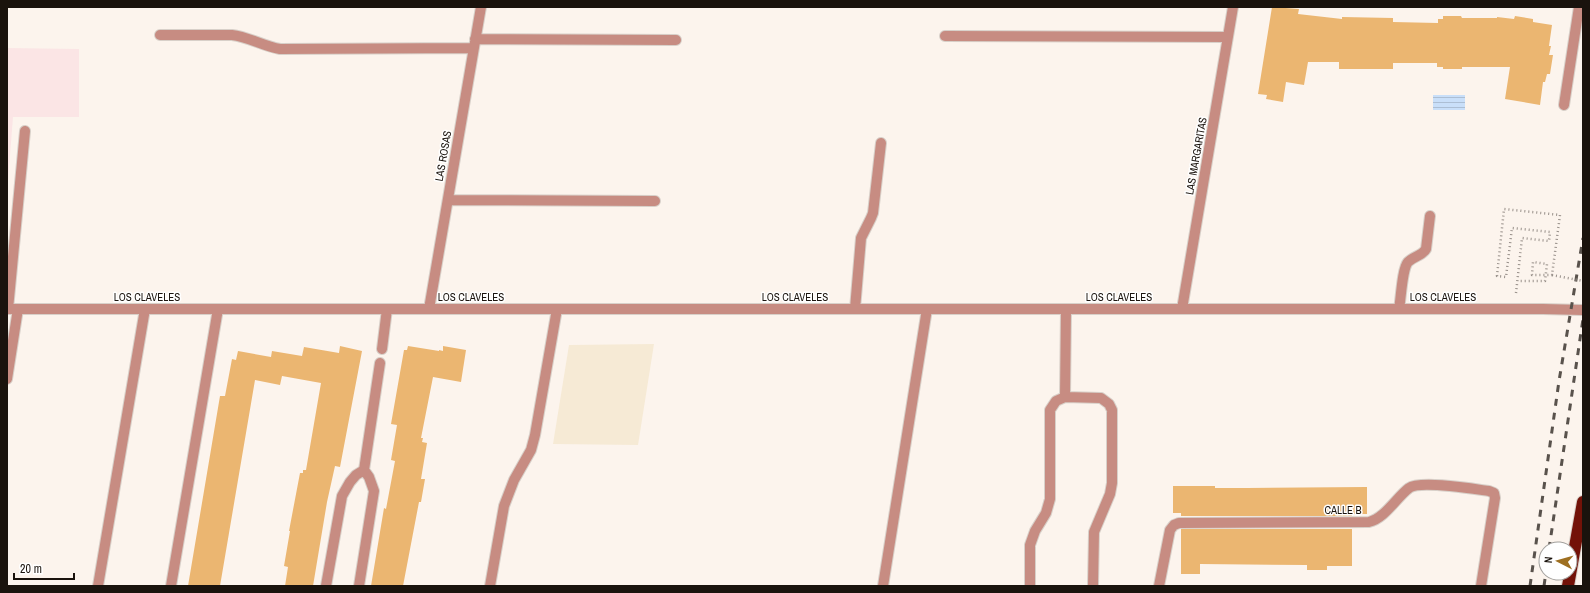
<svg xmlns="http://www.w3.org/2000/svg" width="1590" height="593" viewBox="0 0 1590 593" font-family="'Archivo Narrow',sans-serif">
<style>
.commercial{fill:#f6ead5}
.education{fill:#fbe5e5}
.water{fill:url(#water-rules)}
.building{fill:#ebb671}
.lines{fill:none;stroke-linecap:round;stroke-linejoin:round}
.minor-casing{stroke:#d8d0c9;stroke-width:12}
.highway-casing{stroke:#d8d0c9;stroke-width:14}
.path{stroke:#978f89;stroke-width:2.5;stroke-dasharray:1 3;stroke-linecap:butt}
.minor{stroke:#c78c82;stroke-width:10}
.highway{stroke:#731208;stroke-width:12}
.rail{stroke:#59524c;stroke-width:3;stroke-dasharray:7 7;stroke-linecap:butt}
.path-bridge{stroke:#978f89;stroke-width:2.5;stroke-dasharray:1 3;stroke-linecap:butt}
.labels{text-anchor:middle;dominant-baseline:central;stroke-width:3;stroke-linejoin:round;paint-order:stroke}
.street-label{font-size:11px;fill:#1a130d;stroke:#fff}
</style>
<defs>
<pattern id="water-rules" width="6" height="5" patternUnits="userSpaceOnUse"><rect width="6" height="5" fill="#c9dff9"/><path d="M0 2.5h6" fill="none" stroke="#acbed4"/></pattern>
</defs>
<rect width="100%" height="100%" fill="#fcf4ed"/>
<!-- commercial -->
<path class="commercial" d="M 654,344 L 638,445 L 553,444 L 569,345 Z"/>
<!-- education -->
<path class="education" d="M 7,48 L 79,49 L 79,117 L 13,117 L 7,193 Z"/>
<!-- water -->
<path class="water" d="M 1433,95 L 1465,95 L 1465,110 L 1433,110 Z"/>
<!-- building -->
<path class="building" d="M 1272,7 L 1299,9 L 1298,14 L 1342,19 L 1342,17 L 1393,18 L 1393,22 L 1438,23 L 1438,19 L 1443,19 L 1443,16 L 1461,16 L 1462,18 L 1497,18 L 1497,17 L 1514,19 L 1515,16 L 1533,19 L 1533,22 L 1552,25 L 1549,46 L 1551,46 L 1549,55 L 1553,55 L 1550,74 L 1547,74 L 1545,82 L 1543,82 L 1540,105 L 1505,99 L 1510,67 L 1462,67 L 1462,69 L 1443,69 L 1443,67 L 1437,67 L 1437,63 L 1393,63 L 1393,69 L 1339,69 L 1339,62 L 1308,62 L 1304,85 L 1286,82 L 1283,102 L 1266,99 L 1267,95 L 1258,94 Z
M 340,346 L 362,351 L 340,467 L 335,466 L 327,502 L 313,586 L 285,586 L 288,567 L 284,566 L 290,531 L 289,531 L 300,473 L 303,473 L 303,470 L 306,470 L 321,383 L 282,376 L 280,385 L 255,380 L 220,586 L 188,586 L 220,396 L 225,396 L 232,359 L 236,360 L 238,351 L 271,357 L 272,351 L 302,356 L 304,347 L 339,353 Z
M 408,346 L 439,351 L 439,350 L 443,351 L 443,346 L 466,350 L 461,382 L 433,377 L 421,438 L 423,438 L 422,442 L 427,443 L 421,479 L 425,479 L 421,502 L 419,502 L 403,586 L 371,586 L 384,508 L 386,509 L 395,461 L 391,460 L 397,425 L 391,424 L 404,350 L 407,350 Z
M 1173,486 L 1215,486 L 1215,488 L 1247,488 L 1367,487 L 1367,514 L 1352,514 L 1352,516 L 1181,516 L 1181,513 L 1173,513 Z
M 1181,529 L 1352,529 L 1352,566 L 1327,566 L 1327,570 L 1307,570 L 1307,565 L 1200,564 L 1200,574 L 1181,574 Z"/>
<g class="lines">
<!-- minor casing -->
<g class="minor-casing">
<path id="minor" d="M 160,35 L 232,35 C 249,37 263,46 280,49 L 474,48
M 945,36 L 1228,37
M 475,39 L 676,40
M 1564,105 L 1579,7
M 448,200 L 655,201
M 7,309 L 1543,309 L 1583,310
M 8,309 L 25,131
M 429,309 L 481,7
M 855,309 L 861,238 L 871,218 L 873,213 L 881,143
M 1182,309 L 1233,7
M 1399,309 C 1401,299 1402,269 1408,262 C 1414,256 1422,256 1426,249 L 1430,216
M 382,349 L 387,309
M 7,379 L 18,309
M 1065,397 L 1066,309
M 98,586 L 145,309
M 171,586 L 218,309
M 326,586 L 342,496 L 350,482 L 356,475 L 364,470
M 359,586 L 374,491 L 369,477 L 364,470 L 380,363
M 490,586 L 504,506 L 514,480 L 531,450 L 535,435 L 557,309
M 883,586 L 927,309
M 1030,586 L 1030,545 L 1035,531 L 1046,513 L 1050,499 L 1050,410 L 1056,401 L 1065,397 L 1101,398 L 1109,404 L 1112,410 L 1112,483 L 1110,494 L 1094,532 L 1093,586
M 1159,586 L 1170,530 L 1174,525 L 1179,523 L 1369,522 C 1385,518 1396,498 1409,488 C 1420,480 1474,489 1489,491 L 1494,493 L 1495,498 L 1481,586"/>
</g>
<!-- highway casing -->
<g class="highway-casing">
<path id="highway" d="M 1568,586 L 1583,502"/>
</g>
<!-- path -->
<path class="path" d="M 1516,293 L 1522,238 L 1549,241 L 1550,232 L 1512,228 L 1506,277 L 1497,276 L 1504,209 L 1560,215 L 1552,275 L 1532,275 L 1533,262 L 1547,264 L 1545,281 L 1519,281"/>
<!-- minor -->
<use href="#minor" class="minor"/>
<!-- highway -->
<use href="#highway" class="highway"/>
<!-- rail -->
<path class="rail" d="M 1549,549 L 1583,319
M 1530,586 L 1559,381 L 1583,238
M 1544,586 L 1546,572"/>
<!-- path-bridge -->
<path class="path-bridge" d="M 1552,275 L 1583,281"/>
</g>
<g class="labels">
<!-- street labels -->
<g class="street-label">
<text transform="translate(443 156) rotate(-80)">LAS ROSAS</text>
<text transform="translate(1196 156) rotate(-80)">LAS MARGARITAS</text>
<text x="147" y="297">LOS CLAVELES</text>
<text x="471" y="297">LOS CLAVELES</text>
<text x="795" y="297">LOS CLAVELES</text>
<text x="1119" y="297">LOS CLAVELES</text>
<text x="1443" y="297">LOS CLAVELES</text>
<text x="1343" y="510">CALLE B</text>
</g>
</g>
<!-- border -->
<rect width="1590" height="593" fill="none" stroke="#1a130d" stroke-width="16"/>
<!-- north arrow -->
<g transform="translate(1558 561) rotate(276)"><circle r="19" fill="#ffffff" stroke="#a3a19e"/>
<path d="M0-3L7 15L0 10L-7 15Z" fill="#9e6f21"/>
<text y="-6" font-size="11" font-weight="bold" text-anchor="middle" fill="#1a130d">N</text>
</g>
<!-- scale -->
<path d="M14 573v6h60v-6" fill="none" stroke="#1a130d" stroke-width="2"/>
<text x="20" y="573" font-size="12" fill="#1a130d" stroke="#ffffff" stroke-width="3" paint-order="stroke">20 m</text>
</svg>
